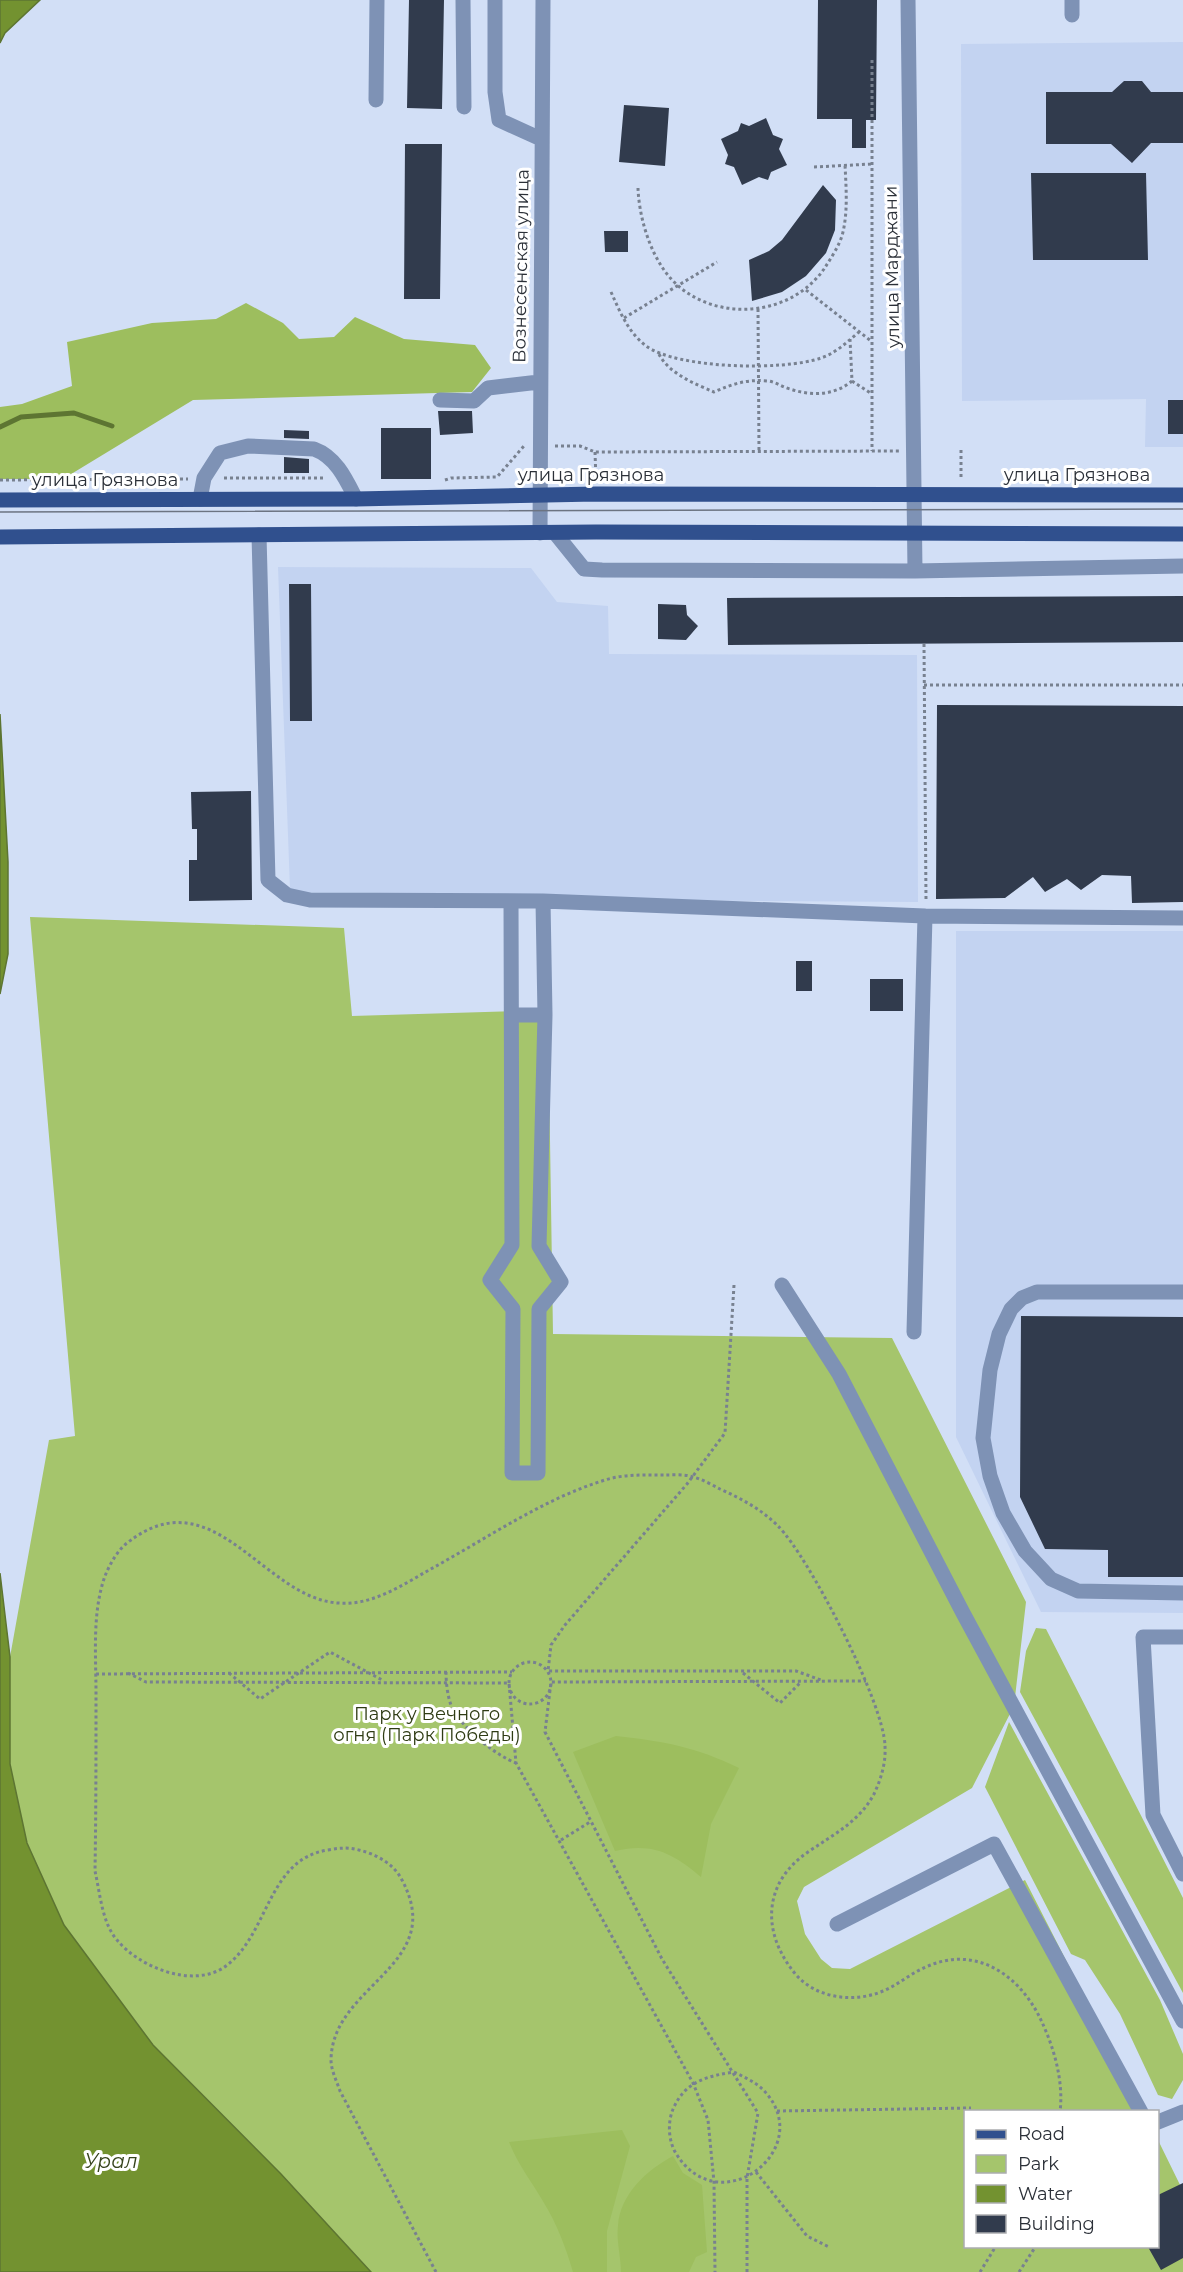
<svg xmlns="http://www.w3.org/2000/svg" width="1183" height="2272" viewBox="0 0 1183 2272" font-family="Montserrat,sans-serif">
<style>
.built{fill:#c3d3f1}
.green{fill:#a5c56c}
.forest{fill:#9dbe5e}
.water{fill:#739230;stroke:#5d7532;stroke-width:1.5}
.lines{fill:none;stroke-linecap:round;stroke-linejoin:round}
.stream{stroke:#5d7532;stroke-width:5}
.building{fill:#313b4d}
.path{stroke:#788190;stroke-width:3;stroke-dasharray:3 3;stroke-linecap:butt}
.minor{stroke:#7e92b5;stroke-width:15}
.major{stroke:#30508e;stroke-width:15}
.tram{stroke:#6c7482;stroke-width:1.5}
.labels{text-anchor:middle;dominant-baseline:central;stroke-width:6;stroke-linejoin:round;paint-order:stroke}
.street-label{font-size:18px;fill:#2b3038;stroke:#fff}
.park-label{font-size:18px;fill:#2f3c14;stroke:#fff}
.water-label{font-size:20px;font-style:italic;fill:#37441d;stroke:#fff}
</style>
<rect width="100%" height="100%" fill="#d2dff6"/>
<!-- built -->
<path class="built" d="M 1183,42 L 1183,447 L 1145,447 L 1146,399 L 962,401 L 961,44 Z
M 278,567 L 531,568 L 557,602 L 608,606 L 609,654 L 917,655 L 918,902 L 310,898 L 290,889 Z
M 956,931 L 1183,931 L 1183,1613 L 1041,1612 L 956,1437 Z"/>
<!-- green -->
<path class="green" d="M 30,917 L 344,928 L 352,1016 L 548,1010 L 553,1334 L 892,1338 L 1026,1602 L 1014,1706 L 972,1788 L 804,1887 L 797,1901 L 805,1934 L 821,1959 L 832,1968 L 850,1969 L 1025,1880 L 1143,2111 L 966,2112 L 966,2246 L 1158,2246 L 1158,2140 L 1183,2191 L 1183,2272 L 371,2272 L 281,2174 L 153,2045 L 64,1925 L 27,1843 L 10,1764 L 10,1657 L 49,1440 L 75,1436 Z
M 1036,1628 L 1046,1629 L 1183,1898 L 1183,1993 L 1020,1692 L 1026,1651 Z
M 1009,1722 L 1160,2000 L 1183,2054 L 1183,2080 L 1172,2099 L 1158,2095 L 1120,2014 L 1085,1960 L 1071,1954 L 985,1787 Z"/>
<!-- forest -->
<path class="forest" d="M 246,303 L 283,323 L 299,339 L 334,337 L 355,317 L 404,339 L 475,345 L 491,368 L 472,392 L 193,400 L 63,479 L 0,479 L 0,407 L 22,404 L 72,386 L 67,342 L 152,323 L 216,319 Z
M 616,1736 C 663,1741 696,1747 739,1768 L 711,1824 L 701,1877 C 673,1853 652,1842 615,1851 L 573,1752 Z
M 622,2130 L 630,2146 L 607,2231 L 607,2272 L 573,2272 C 566,2248 557,2224 544,2203 C 532,2182 518,2165 509,2142 Z
M 673,2156 L 683,2173 L 702,2185 L 707,2252 L 696,2257 L 689,2272 L 621,2272 C 621,2257 616,2240 618,2226 C 620,2194 647,2170 673,2156 Z"/>
<!-- water -->
<path class="water" d="M 0,0 L 40,0 L 5,33 L 0,43 Z
M 0,714 L 8,862 L 8,954 L 0,994 Z
M 0,1573 L 10,1657 L 10,1764 L 27,1843 L 64,1925 L 153,2045 L 281,2174 L 371,2272 L 0,2272 Z"/>
<g class="lines">
<!-- stream -->
<path class="stream" d="M 0,427 L 21,417 L 74,413 L 112,426"/>
</g>
<!-- building -->
<path class="building" d="M 409,0 L 444,0 L 442,109 L 407,108 Z
M 818,0 L 877,0 L 876,120 L 866,120 L 866,148 L 852,148 L 852,119 L 817,119 Z
M 1124,81 L 1142,81 L 1151,92 L 1183,92 L 1183,143 L 1151,143 L 1132,163 L 1111,144 L 1046,144 L 1046,92 L 1112,92 Z
M 624,105 L 669,108 L 665,166 L 619,162 Z
M 766,118 L 773,135 L 783,139 L 779,149 L 787,165 L 771,172 L 768,180 L 759,177 L 742,185 L 734,167 L 725,164 L 728,155 L 721,139 L 738,131 L 741,123 L 749,126 Z
M 405,144 L 442,144 L 440,299 L 404,299 Z
M 1031,173 L 1146,173 L 1148,260 L 1033,260 Z
M 823,185 L 836,200 L 835,230 L 826,253 L 806,276 L 782,292 L 752,301 L 749,260 L 769,251 L 782,240 Z
M 604,231 L 628,231 L 628,252 L 605,252 Z
M 1168,400 L 1183,400 L 1183,434 L 1168,434 Z
M 438,411 L 472,411 L 473,433 L 440,435 Z
M 381,428 L 431,428 L 431,479 L 381,479 Z
M 284,430 L 309,431 L 309,439 L 284,438 Z
M 284,457 L 309,459 L 309,473 L 284,473 Z
M 289,584 L 311,584 L 312,721 L 290,721 Z
M 1183,596 L 1183,642 L 728,645 L 727,598 Z
M 658,604 L 686,605 L 687,615 L 698,626 L 686,640 L 658,639 Z
M 937,705 L 1183,706 L 1183,902 L 1132,903 L 1131,876 L 1102,875 L 1081,890 L 1067,879 L 1045,892 L 1033,877 L 1005,898 L 936,899 Z
M 251,791 L 252,900 L 189,901 L 189,860 L 197,860 L 197,829 L 192,829 L 191,792 Z
M 796,961 L 812,961 L 812,991 L 796,991 Z
M 870,979 L 903,979 L 903,1011 L 870,1011 Z
M 1021,1316 L 1183,1317 L 1183,1577 L 1108,1577 L 1108,1550 L 1045,1549 L 1020,1497 Z
M 1183,2183 L 1183,2258 L 1161,2270 L 1148,2247 L 1158,2247 L 1158,2195 Z"/>
<g class="lines">
<!-- path -->
<path class="path" d="M 872,60 L 872,451
M 814,167 L 872,164
M 638,188 C 639,215 648,247 664,270 C 701,323 787,322 824,269 C 831,258 840,245 843,232 C 848,210 846,187 845,164
M 806,290 L 871,341
M 611,292 C 620,312 628,332 646,346 C 678,369 784,371 821,358 C 836,353 847,342 859,332
M 758,309 L 759,451
M 624,318 L 717,262
M 659,354 C 668,373 695,384 714,392 C 732,384 747,379 768,381 C 776,382 782,387 790,389 C 811,396 834,396 852,381 L 850,339
M 852,381 L 872,394
M 555,446 L 580,446 L 595,452 L 899,451
M 961,450 L 961,479
M 595,452 L 596,480
M 224,478 L 326,478
M 0,480 L 188,479
M 445,480 L 451,478 L 497,477 L 524,446
M 924,644 L 926,900
M 924,685 L 1183,685
M 734,1285 L 725,1433 L 687,1484 L 565,1625 L 551,1645 L 548,1671 L 796,1671 L 821,1680
M509 1683a21 21 0 1 1 42 0a21 21 0 1 1-42 0Z
M 446,1672 C 446,1684 448,1703 455,1713 C 467,1731 495,1755 516,1763
M 128,1673 L 146,1682 L 509,1683 L 516,1763 L 693,2083 L 708,2120 L 714,2182 L 715,2272
M 229,1673 L 260,1699 L 330,1652 L 384,1681
M 743,1673 L 780,1703 L 801,1682
M 96,1674 L 512,1672
M 561,1840 L 590,1822
M 734,2072 C 746,2078 758,2083 767,2094 C 814,2151 720,2222 677,2155 C 668,2142 667,2121 674,2107 C 686,2081 708,2076 734,2072 Z
M 777,2111 L 971,2108
M 756,2172 L 807,2236 L 829,2247
M 436,2272 L 340,2091 C 337,2082 331,2070 331,2060 C 332,1984 448,1966 402,1880 C 394,1864 376,1854 359,1850 C 348,1847 339,1848 328,1850 C 266,1859 269,1938 223,1968 C 191,1988 139,1967 117,1940 C 102,1923 100,1893 95,1871 C 96,1812 96,1753 96,1693 C 96,1655 92,1612 105,1576 C 110,1564 117,1551 127,1543 C 213,1475 263,1598 338,1603 C 371,1606 401,1586 429,1570 C 486,1539 543,1499 605,1480 C 624,1474 644,1475 664,1475 C 673,1475 685,1474 693,1477 C 702,1479 712,1485 720,1489 C 742,1499 761,1509 778,1526 C 809,1557 884,1703 885,1746 C 886,1763 881,1779 874,1794 C 859,1822 834,1834 808,1852 C 764,1882 761,1930 793,1971 C 813,1998 853,2004 883,1991 C 898,1985 911,1973 926,1967 C 974,1945 1017,1973 1039,2016 C 1053,2044 1064,2080 1060,2112
M 747,2272 L 747,2178 L 758,2113 L 662,1959 L 545,1732 L 551,1682 L 866,1681
M 980,2272 L 996,2246
M 1019,2272 L 1036,2246"/>
<!-- minor -->
<path class="minor" d="M 463,0 L 464,107
M 495,0 L 495,92 L 499,120 L 541,139
M 908,0 L 915,571
M 1072,15 L 1072,0
M 376,100 L 377,0
M 440,400 L 474,401 L 488,388 L 539,382
M 200,499 L 204,478 L 220,453 L 248,446 L 314,449 C 336,457 346,479 356,499
M 540,533 L 543,0
M 555,533 L 584,569 L 602,570 L 915,571 L 1183,566
M 259,535 L 268,880 L 287,895 L 310,900 L 543,901 L 925,916
M 511,901 L 512,1245 L 490,1280 L 513,1309 L 512,1473 L 538,1473 L 539,1309 L 561,1282 L 539,1246 L 545,1015 L 543,901
M 513,1015 L 545,1015
M 782,1285 L 839,1374 L 963,1613 L 1183,2021
M 1183,1292 L 1037,1292 L 1022,1298 L 1011,1309 L 999,1334 L 990,1370 L 983,1438 L 990,1476 L 1003,1513 L 1025,1551 L 1051,1579 L 1078,1591 L 1183,1593
M 914,1332 L 925,916 L 1183,918
M 1183,1637 L 1143,1637 L 1153,1815 L 1183,1874
M 837,1924 L 994,1844 L 1141,2112
M 1158,2122 L 1183,2112"/>
<!-- major -->
<path class="major" d="M 0,500 L 356,499 L 596,494 L 1183,495
M 0,537 L 596,532 L 1183,534"/>
<!-- tram -->
<path class="tram" d="M 0,512 L 1183,509"/>
</g>
<g class="labels">
<!-- street labels -->
<g class="street-label">
<text transform="translate(521 266) rotate(-89)">Вознесенская улица</text>
<text transform="translate(892 267) rotate(-91)">улица Марджани</text>
<text x="591" y="475">улица Грязнова</text>
<text x="1077" y="475">улица Грязнова</text>
<text x="105" y="480">улица Грязнова</text>
</g>
<!-- park labels -->
<g class="park-label">
<text x="427" y="1714">Парк у Вечного<tspan x="427" dy="21">огня (Парк Победы)</tspan></text>
</g>
<!-- water labels -->
<g class="water-label">
<text x="111" y="2161">Урал</text>
</g>
</g>
<!-- legend -->
<rect x="964" y="2110" width="195" height="138" fill="#ffffff" stroke="#aaacaf" stroke-width="1.5"/>
<rect x="976" y="2130" width="30" height="9" fill="#30508e" stroke="#aaacaf" stroke-width="1.5"/>
<text x="1018" y="2140" font-size="18" fill="#2b3038">Road</text>
<rect x="976" y="2155" width="30" height="18" fill="#a5c56c" stroke="#aaacaf" stroke-width="1.5"/>
<text x="1018" y="2170" font-size="18" fill="#2b3038">Park</text>
<rect x="976" y="2185" width="30" height="18" fill="#739230" stroke="#aaacaf" stroke-width="1.5"/>
<text x="1018" y="2200" font-size="18" fill="#2b3038">Water</text>
<rect x="976" y="2215" width="30" height="18" fill="#313b4d" stroke="#aaacaf" stroke-width="1.5"/>
<text x="1018" y="2230" font-size="18" fill="#2b3038">Building</text>
</svg>
